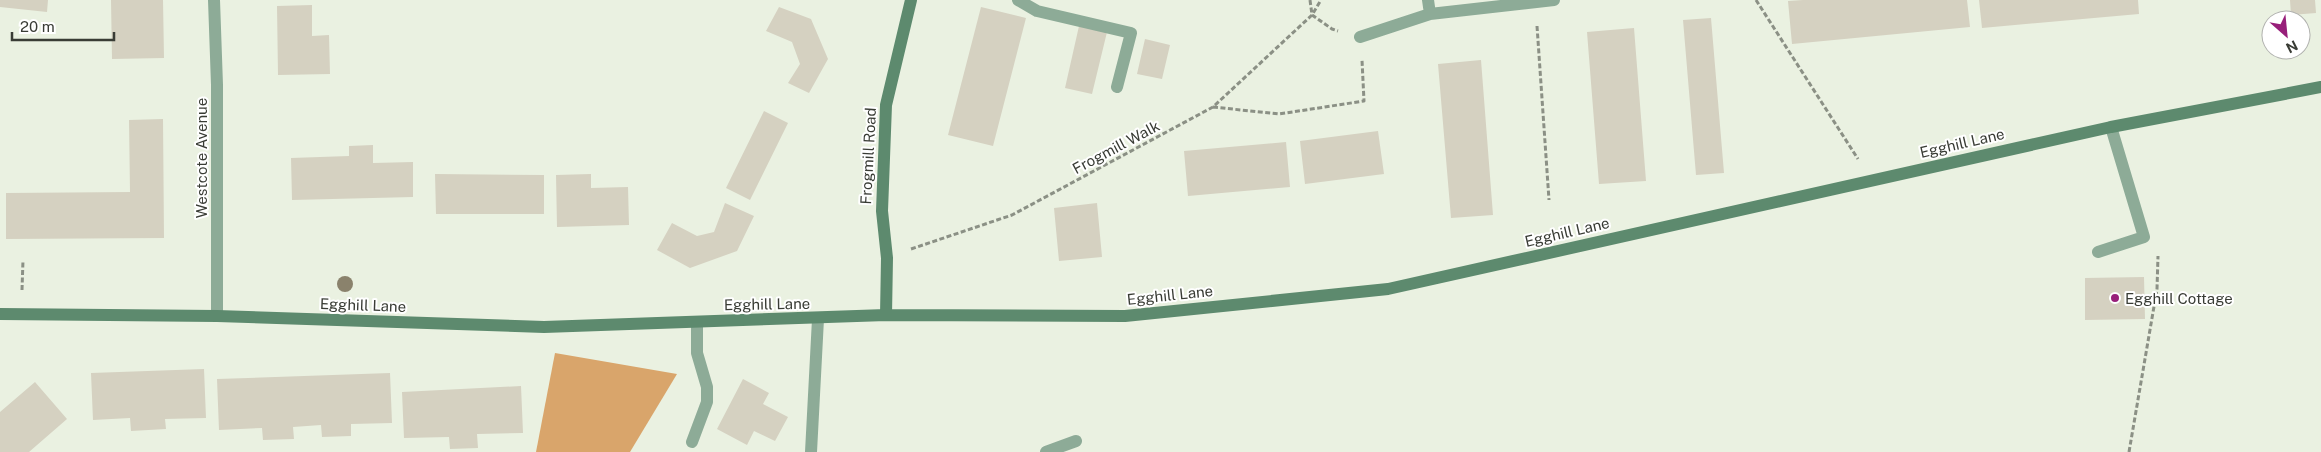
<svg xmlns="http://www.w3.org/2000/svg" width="2321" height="452" viewBox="0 0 2321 452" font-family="'Public Sans',sans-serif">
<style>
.forest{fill:#d9a56b}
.building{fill:#d5d1c1}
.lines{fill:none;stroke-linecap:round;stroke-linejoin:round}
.path{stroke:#8b9085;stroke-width:3;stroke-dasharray:5 2.5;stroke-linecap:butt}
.lane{stroke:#8dab97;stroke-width:12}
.street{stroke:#8dab97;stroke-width:12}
.secondary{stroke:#5d8a6e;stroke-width:12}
.tree{fill:#8a826c}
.poi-dot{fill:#981f7a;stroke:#fff;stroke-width:2}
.labels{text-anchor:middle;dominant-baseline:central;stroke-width:4;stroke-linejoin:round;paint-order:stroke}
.street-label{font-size:15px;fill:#393c35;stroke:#fff}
.poi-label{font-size:15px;fill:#393c35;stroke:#fff;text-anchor:start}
</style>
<rect width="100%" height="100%" fill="#eaf1e1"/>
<!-- forest -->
<path class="forest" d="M 555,353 L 677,374 L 630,452 L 536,452 Z"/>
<!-- building -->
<path class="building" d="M 0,0 L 48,0 L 47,12 L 0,7 Z
M 111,0 L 163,0 L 164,58 L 112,59 Z
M 1803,0 L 1967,0 L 1970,27 L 1792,44 L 1788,1 Z
M 1979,0 L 2138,0 L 2139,14 L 1982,28 Z
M 2290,0 L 2315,0 L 2316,13 L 2291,15 Z
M 312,5 L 312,36 L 329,35 L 330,74 L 278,75 L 277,6 Z
M 779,7 L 811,19 L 828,59 L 809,93 L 788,83 L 800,64 L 792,42 L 766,31 Z
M 981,7 L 1026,18 L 993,146 L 948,135 Z
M 1711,18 L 1724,173 L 1696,175 L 1683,20 Z
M 1079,26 L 1107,32 L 1092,94 L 1065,88 Z
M 1634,28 L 1646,181 L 1599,184 L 1587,32 Z
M 1145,39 L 1170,45 L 1162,79 L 1137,74 Z
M 1481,60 L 1493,215 L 1451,218 L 1438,64 Z
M 764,111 L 788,123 L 750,200 L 726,188 Z
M 163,119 L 164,238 L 6,239 L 6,193 L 130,192 L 129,120 Z
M 1378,131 L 1384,174 L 1305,184 L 1300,141 Z
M 1286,142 L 1290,187 L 1188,196 L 1184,151 Z
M 373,145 L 373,163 L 413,162 L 413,197 L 292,200 L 291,158 L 349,156 L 349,146 Z
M 435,174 L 544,175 L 544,214 L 436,214 Z
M 591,174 L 591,188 L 628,187 L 629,225 L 557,227 L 556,175 Z
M 725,203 L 754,216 L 737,251 L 690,268 L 657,250 L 672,223 L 697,236 L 714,232 Z
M 1097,203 L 1102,257 L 1059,261 L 1054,208 Z
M 2144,277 L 2145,319 L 2085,320 L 2085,278 Z
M 204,369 L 206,418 L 165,419 L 166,429 L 131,431 L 130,418 L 93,420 L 91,373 Z
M 390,373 L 392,423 L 351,424 L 351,436 L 322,437 L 321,425 L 293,427 L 294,439 L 263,440 L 262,428 L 219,430 L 217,379 Z
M 743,379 L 769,393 L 763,404 L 788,417 L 775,441 L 754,431 L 747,445 L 717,429 Z
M 35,382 L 67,419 L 29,452 L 0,452 L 0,412 Z
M 521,386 L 523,433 L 477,434 L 478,448 L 450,449 L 449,437 L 404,438 L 402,392 Z"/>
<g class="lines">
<!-- path -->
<path class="path" d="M 1310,0 L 1312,15 L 1332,29 L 1338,31
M 1756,0 L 1858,159
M 1537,26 L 1549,200
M 1213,107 L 1279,114 L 1364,101 L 1362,60
M 911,249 L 1012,215 L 1213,107 L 1312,15 L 1321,0
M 22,290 L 23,260
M 2129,452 L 2157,289 L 2158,256"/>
<!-- lane -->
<path class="lane" d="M 1018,0 L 1037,11 L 1131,33 L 1117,87
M 2098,252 L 2144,237 L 2111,127
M 692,442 L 707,402 L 707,387 L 697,353 L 697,322
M 811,452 L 818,319
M 1046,452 L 1076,441"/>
<!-- street -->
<path class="street" d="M 214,0 L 217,85 L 217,316
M 1430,14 L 1554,0
M 1360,37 L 1430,14 L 1428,0"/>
<!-- secondary -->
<path class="secondary" d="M 0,314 L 217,316 L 544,327 L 886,315 L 1125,316 L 1388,289 L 2111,127 L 2321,87
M 886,315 L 887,258 L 882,211 L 886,105 L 911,0"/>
</g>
<!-- trees -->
<circle class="tree" cx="345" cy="284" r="8"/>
<!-- markers -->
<circle class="poi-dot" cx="2115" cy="298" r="5"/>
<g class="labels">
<!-- street labels -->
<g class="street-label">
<text transform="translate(1962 143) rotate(-13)">Egghill Lane</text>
<text transform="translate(1116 147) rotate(-28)">Frogmill Walk</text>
<text transform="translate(868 156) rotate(-87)">Frogmill Road</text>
<text transform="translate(201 158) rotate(-90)">Westcote Avenue</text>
<text transform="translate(1567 232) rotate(-13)">Egghill Lane</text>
<text transform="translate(1170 295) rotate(-6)">Egghill Lane</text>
<text transform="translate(767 304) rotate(-1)">Egghill Lane</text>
<text transform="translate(363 305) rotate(2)">Egghill Lane</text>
</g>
<!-- poi labels -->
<g class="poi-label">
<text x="2125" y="298">Egghill Cottage</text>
</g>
</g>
<!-- north arrow -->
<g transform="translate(2286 35) rotate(153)"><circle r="24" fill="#ffffff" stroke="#b0b1ae"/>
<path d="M0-4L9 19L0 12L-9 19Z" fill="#981f7a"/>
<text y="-8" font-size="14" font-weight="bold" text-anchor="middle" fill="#393c35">N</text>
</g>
<!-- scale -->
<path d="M12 32v8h102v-8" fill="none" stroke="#393c35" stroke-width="2.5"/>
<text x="20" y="32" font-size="15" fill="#393c35" stroke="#ffffff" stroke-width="4" paint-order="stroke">20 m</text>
</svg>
